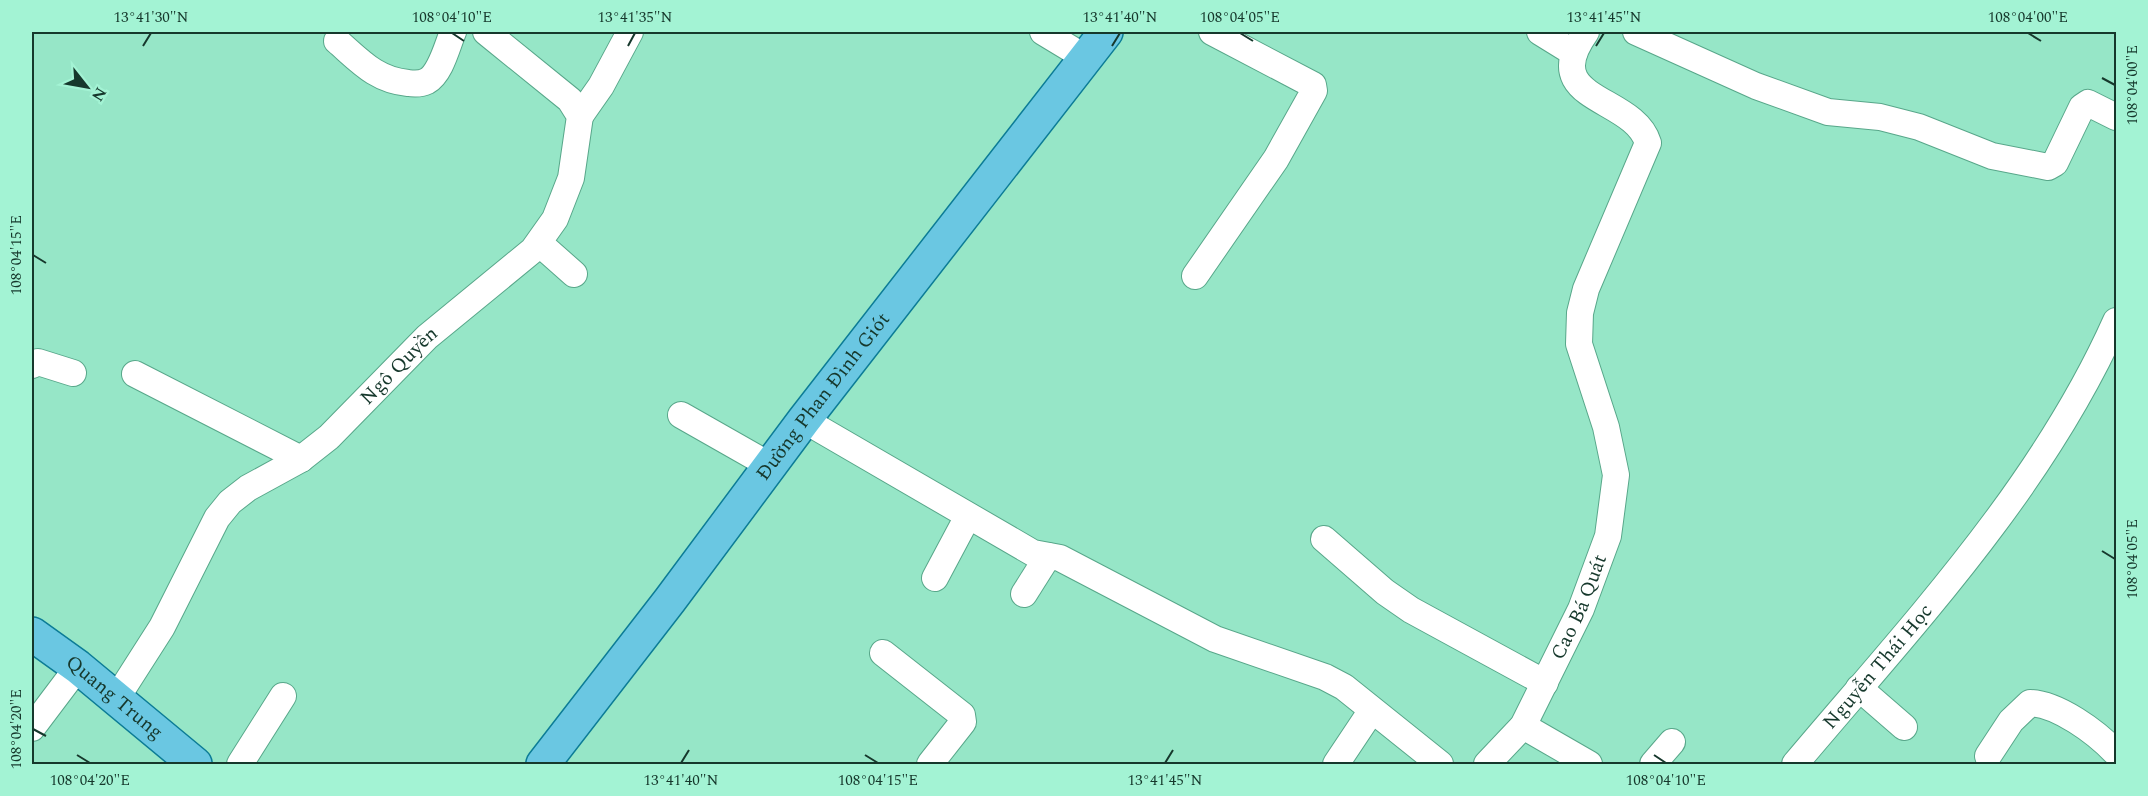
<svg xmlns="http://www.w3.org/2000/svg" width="2148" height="796" viewBox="0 0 2148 796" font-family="Spectral,serif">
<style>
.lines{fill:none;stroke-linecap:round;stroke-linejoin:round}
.minor-casing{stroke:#58a78a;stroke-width:28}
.major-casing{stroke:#0c7c96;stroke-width:36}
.minor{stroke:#fff;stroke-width:26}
.major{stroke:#6ac7e2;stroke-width:33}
.ticks{fill:none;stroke:#16382c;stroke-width:2}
.labels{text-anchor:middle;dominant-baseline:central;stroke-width:4.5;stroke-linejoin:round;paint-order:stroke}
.street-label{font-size:20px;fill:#16382c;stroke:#a3f3d4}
.neatline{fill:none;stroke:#16382c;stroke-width:2}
.ticks-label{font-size:15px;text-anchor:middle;fill:#16382c}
</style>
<rect width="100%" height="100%" fill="#96e6c7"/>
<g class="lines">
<!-- minor casing -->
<g class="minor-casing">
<g id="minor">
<path d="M 1043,32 L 1086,58"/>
<path d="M 1540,32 L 1574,53"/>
<path d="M 1636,32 L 1756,86 L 1828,112 L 1880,117 L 1919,127 L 1992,156 L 2048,167 L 2055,163 L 2082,107 L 2088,103 L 2116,117"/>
<path d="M 337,41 C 360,61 376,80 408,83 C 414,84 421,84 427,81 C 441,73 447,46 453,32"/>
<path d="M 580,116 L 601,86 L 630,32"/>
<path d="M 539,243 L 574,274"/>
<path d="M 1195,276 L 1276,159 L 1314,91 L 1313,85 L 1212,32"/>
<path d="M 32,365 L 38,362 L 73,373"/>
<path d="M 135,374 L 301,459"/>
<path d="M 681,415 L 769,465"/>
<path d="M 804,420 L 1033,553 L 1060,558 L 1215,639 L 1325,677 L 1344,687 L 1440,764"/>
<path d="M 1324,539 L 1385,592 L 1411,610 L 1545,683"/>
<path d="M 935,578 L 968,516"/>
<path d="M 1024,594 L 1048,556"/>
<path d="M 883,653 L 962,715 L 963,722 L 930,764"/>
<path d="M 1859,688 L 1904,727"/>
<path id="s1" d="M 116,699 L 162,627 L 217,518 L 230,502 L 248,488 L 301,459 L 329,437 L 427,337 L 533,250 L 555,219 L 571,178 L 580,116 L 570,100 L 486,32"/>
<path d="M 1523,726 L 1589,764"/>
<path d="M 32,728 L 78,667"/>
<path d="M 1988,756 L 2011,721 L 2030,703 C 2058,704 2096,732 2115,752"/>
<path d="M 240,764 L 283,696"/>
<path d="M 1336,764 L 1372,710"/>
<path id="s2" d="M 1487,764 L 1523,726 L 1581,609 L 1608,536 L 1616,475 L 1606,427 L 1579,344 L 1580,313 L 1586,289 L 1648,143 C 1634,95 1536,102 1586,32"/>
<path d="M 1653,764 L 1672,742"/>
<path id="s3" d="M 1795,764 C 1913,624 2041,489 2116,321"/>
</g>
</g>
<!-- major casing -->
<g class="major-casing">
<g id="major">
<path id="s4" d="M 32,634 L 78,667 L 195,764"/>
<path id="s5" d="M 543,764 L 670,600 L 804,420 L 1106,32"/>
</g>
</g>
<!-- minor -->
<use href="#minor" class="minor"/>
<!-- major -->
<use href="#major" class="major"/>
</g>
<!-- ticks -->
<path class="ticks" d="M 452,33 L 464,41M 1240,33 L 1253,41M 2028,33 L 2041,41M 143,46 L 151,33M 628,46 L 635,33M 1112,46 L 1120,33M 1596,46 L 1604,33M 2102,78 L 2115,85M 33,255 L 46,263M 2102,551 L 2115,559M 33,729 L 46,736M 77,755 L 90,763M 865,755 L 878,763M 1654,755 L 1666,763M 681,763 L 689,750M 1165,763 L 1173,750"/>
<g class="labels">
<!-- street labels -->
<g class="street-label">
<text stroke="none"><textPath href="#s1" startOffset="447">Ngô Quyền</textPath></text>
<text stroke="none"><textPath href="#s5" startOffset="462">Đường Phan Đình Giót</textPath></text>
<text stroke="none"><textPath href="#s2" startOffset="184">Cao Bá Quát</textPath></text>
<text stroke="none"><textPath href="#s3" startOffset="128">Nguyễn Thái Học</textPath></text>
<text stroke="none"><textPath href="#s4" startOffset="104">Quang Trung</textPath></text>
</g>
</g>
<!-- border -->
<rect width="2148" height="796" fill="none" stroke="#a3f3d4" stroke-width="66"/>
<!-- north arrow -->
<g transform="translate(87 87) rotate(121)" stroke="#a3f3d4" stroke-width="4.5" paint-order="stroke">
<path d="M0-4.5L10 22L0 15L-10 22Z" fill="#16382c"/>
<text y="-9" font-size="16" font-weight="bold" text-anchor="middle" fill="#16382c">N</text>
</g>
<rect x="33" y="33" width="2082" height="730" class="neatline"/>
<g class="ticks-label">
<text x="151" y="22">13°41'30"N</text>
<text x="452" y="22">108°04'10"E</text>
<text x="635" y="22">13°41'35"N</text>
<text x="1120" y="22">13°41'40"N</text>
<text x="1240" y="22">108°04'05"E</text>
<text x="1604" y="22">13°41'45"N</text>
<text x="2028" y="22">108°04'00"E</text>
<text transform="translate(2132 85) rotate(-90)" y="5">108°04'00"E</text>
<text transform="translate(16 255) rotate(-90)" y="5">108°04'15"E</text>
<text transform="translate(2132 559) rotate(-90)" y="5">108°04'05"E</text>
<text transform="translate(16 729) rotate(-90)" y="5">108°04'20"E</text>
<text x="90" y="785">108°04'20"E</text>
<text x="681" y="785">13°41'40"N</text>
<text x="878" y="785">108°04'15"E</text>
<text x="1165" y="785">13°41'45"N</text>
<text x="1666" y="785">108°04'10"E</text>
</g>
</svg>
